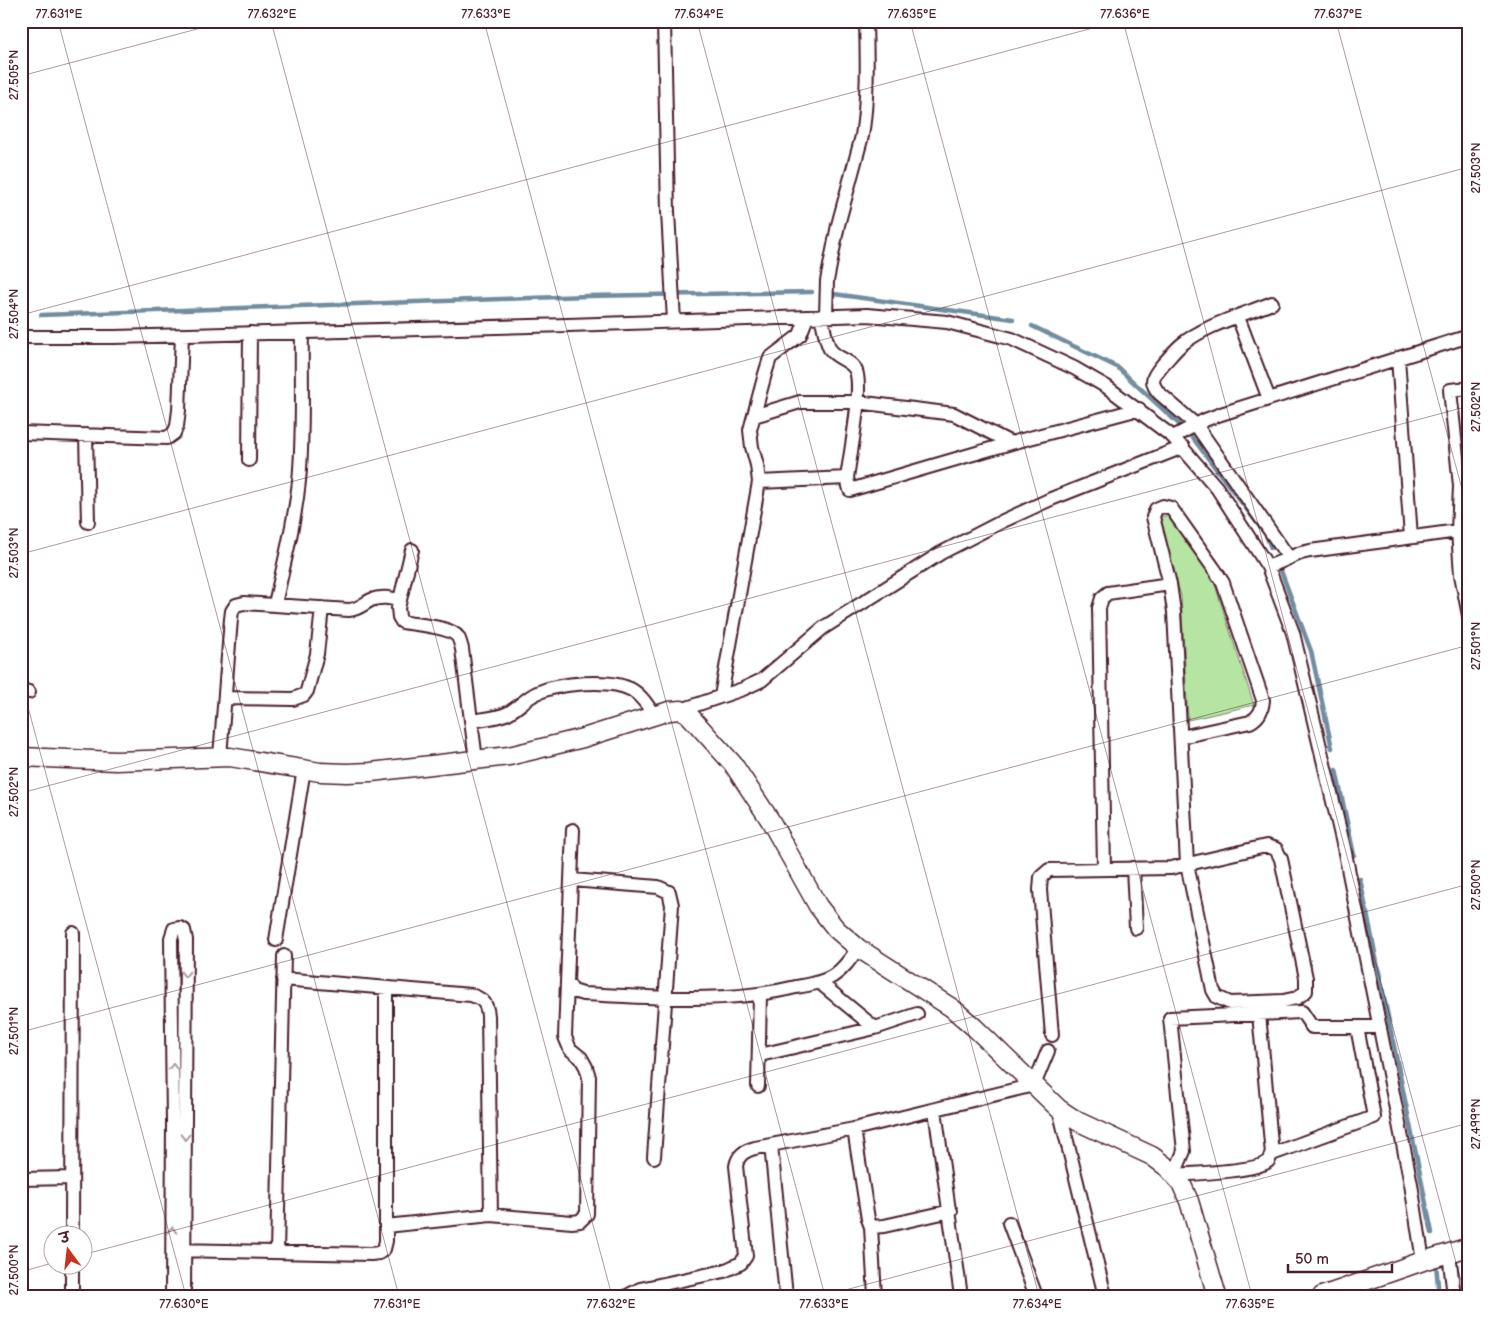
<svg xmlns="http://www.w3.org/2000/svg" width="1490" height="1317" viewBox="0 0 1490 1317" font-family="'Balsamiq Sans','Playpen Sans Deva',sans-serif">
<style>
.green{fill:#b5e4a3;stroke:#808267}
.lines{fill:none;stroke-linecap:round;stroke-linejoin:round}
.stream{stroke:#718d9f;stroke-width:4.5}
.street-casing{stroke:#4a1f2b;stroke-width:16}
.secondary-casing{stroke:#4a1f2b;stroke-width:21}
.street{stroke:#fff;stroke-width:12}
.secondary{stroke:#fff;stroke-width:18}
.oneway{stroke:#ae9aa0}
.ticks{fill:none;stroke:#4a1f2b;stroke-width:1;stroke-opacity:0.45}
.neatline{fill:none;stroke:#4a1f2b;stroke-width:2}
.ticks-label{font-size:12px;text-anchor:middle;fill:#4a1f2b}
</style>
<rect width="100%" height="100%" fill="#fff"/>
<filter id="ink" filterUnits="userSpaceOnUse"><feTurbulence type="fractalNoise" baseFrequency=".02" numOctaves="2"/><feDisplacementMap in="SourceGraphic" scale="10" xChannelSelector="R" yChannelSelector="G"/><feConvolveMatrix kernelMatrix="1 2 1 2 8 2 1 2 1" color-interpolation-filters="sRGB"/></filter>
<g filter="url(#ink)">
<!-- green -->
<path class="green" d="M 1171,515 L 1214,582 L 1254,705 L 1188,720 L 1181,596 L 1158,517 Z"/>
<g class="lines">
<!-- stream -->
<path class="stream" d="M 834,294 L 1013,319
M 41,315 L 588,296 L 812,292
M 1032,326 L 1117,367 L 1180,425
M 1192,437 L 1266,535 L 1271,548
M 1280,568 L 1311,651 L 1332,748
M 1336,770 L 1354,855
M 1360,879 L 1432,1233
M 1436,1264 L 1439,1296"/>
<!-- street casing -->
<g class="street-casing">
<path id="street" d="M 664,21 L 668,212 L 674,321
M 1272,303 C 1243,315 1205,325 1181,345 C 1175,350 1169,358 1163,364 C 1154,375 1148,381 1159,393 L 1196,425 L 1289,558
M 821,316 C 824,326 825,340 830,349 C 836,359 852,360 856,371 C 863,390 850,455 847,478 L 850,490 L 1011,443 L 1139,409
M 826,316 L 827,281 L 838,225 L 862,136 C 868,98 867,60 866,21
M 1238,317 L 1269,399
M 21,337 L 115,337 L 568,325 L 867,315 L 947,322 L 1012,339 L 1074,368 L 1107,387 L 1173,437 L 1217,488 L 1268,567 L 1293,633 L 1344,848 L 1411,1184 L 1423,1261
M 1398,358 L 1411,537
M 1469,388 L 1450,390 L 1460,486 L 1458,531 L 1461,575 L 1469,616
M 754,416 L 800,402 L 857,402 L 954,414 L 1011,443
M 21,433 L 167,438 L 174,433 L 177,426 L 179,410 L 182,335
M 86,435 L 88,522
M 1173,437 L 1205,420 L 1221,414 L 1469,336
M 249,460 L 250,333
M 759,482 L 847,478
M 412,550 L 398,608 L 399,617 L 402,622 C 416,625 450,626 458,637 C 460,641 461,645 462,649 L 476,760
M 1268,567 L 1301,553 L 1310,551 L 1458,531
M 275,604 C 284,563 295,522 299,481 C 304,431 301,381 302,332
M 21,690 L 29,692
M 721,696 L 759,482 L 757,465 L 752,447 L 750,430 L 765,374 L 770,358 L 800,335 L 807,317
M 225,698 L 293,699 L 304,695 L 307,691 L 317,654 L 322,608
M 681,710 L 743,689 L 762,680 L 823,628 L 941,553 L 1003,521 L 1051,499 L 1183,447
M 471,721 C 483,719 498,718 508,713 C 519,707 526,698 537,693 C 559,683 611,678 632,690 C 642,696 648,706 654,716
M 220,756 L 231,619 L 232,611 L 236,605 L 244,603 L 349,610 C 359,609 363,604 371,600 C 381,596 390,598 399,600
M 573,830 L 567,982 L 573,991 L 583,994 C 653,997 727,1004 796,987 C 808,985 822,983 833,976 C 844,969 851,958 858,948
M 1104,868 L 1099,608 L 1102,598 L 1108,593 L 1170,584
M 1133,868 L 1136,928
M 572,880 L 658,887 L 669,892 L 672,905 L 654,1157
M 276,940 L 304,769
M 283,979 L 471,995 C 483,999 487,1003 488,1016 L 491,1215
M 819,982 L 875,1028
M 1259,1014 L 1272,1154 C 1271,1154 1269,1161 1268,1161 C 1260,1171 1189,1174 1174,1175 L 1184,1151 L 1170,1018 L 1302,1012 L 1312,1027 L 1380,1027
M 1052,1035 L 1040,890 L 1041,877 L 1049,870 L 1171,868 L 1266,846 L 1276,849 L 1281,859 L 1306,978 L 1306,991 L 1297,998 L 1283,1001 L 1230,1003 L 1217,997 L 1213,990 L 1187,864 L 1174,612 L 1170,584 L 1153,517 L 1156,509 L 1163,506 L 1171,508 L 1215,570 L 1223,583 L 1263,700 C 1262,711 1259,717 1250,722 L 1181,737
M 760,1055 L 875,1028 L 917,1014
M 758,1086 L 760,995
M 1059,1109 L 1105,1296
M 935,1110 L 960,1289
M 854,1129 L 868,1219 L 871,1227 L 884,1226 L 951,1211
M 771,1145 L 786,1296
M 1272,1154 L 1374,1117 L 1357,1027
M 21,1179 L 72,1178
M 1009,1223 L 1036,1296
M 386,1226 L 491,1215 L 572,1222 L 580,1221 L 587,1214 L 589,1077 L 586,1067 L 581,1058 L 570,1049 L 565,1037 L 567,982
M 871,1227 L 875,1296
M 72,1234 L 73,933
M 176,1250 L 371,1254 L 379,1253 L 384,1249 L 386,1241 L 386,988
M 277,1252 L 284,956
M 1449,1253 L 1454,1296
M 72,1296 L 72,1264
M 172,1296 L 173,1121 L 171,938 L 174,929 L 180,928 L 184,930 L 186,940 L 184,1296
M 627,1296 L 640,1289 L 724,1271 L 741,1263 L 746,1256 L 736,1166 C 738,1155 744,1151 755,1148 L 854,1129 L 1034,1085 L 1048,1051"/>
</g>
<!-- secondary casing -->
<g class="secondary-casing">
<path id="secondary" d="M 21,757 L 116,761 L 230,757 L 320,772 L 347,773 L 371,772 L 509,756 L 583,738 L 669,711 L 681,710 L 688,714 L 733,764 L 770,820 L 818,906 L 836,929 L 858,948 L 952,1008 L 974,1027 L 1059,1109 L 1077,1121 L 1152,1156 L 1168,1168 L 1181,1183 L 1189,1201 L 1217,1296
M 1322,1296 L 1423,1261 L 1469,1247"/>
</g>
<!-- street -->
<use href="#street" class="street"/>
<!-- secondary -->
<use href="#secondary" class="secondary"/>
</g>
<!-- one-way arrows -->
<defs><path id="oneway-chevron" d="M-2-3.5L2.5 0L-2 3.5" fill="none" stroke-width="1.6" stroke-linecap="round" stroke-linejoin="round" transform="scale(1.25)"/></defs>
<g class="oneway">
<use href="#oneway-chevron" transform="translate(185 974) rotate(91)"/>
<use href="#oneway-chevron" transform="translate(173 1067) rotate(-90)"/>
<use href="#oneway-chevron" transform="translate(185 1137) rotate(91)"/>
<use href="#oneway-chevron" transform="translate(172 1230) rotate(-89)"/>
</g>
</g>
<!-- ticks -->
<path class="ticks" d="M 58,21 L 399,1296M 271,21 L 612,1296M 484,21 L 825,1296M 697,21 L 1039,1296M 910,21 L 1252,1296M 1123,21 L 1465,1296M 1336,21 L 1469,515M 21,76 L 227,21M 21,315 L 1119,21M 21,554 L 1469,167M 21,681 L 186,1296M 21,793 L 1469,406M 21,1032 L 1469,645M 82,1255 L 1469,884M 21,1272 L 52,1263M 823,1296 L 1469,1123"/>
<!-- margin -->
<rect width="1490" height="1317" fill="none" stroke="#fff" stroke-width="55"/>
<!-- north arrow -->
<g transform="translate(68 1250) rotate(345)"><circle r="24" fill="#ffffff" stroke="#b7a5aa"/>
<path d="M0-4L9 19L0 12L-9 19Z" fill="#c8321e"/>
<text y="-8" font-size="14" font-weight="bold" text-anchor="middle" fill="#4a1f2b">उ</text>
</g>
<!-- scale -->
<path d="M1288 1264v8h104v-8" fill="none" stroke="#4a1f2b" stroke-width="2.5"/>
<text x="1295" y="1264" font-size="15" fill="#4a1f2b" stroke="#ffffff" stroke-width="4" paint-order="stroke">50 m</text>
<rect x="28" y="28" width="1434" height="1262" class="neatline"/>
<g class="ticks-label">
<text x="59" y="18">77.631°E</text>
<text x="272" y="18">77.632°E</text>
<text x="486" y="18">77.633°E</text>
<text x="699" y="18">77.634°E</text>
<text x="912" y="18">77.635°E</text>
<text x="1125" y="18">77.636°E</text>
<text x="1338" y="18">77.637°E</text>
<text transform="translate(14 75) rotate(-90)" y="4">27.505°N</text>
<text transform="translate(1476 168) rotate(-90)" y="4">27.503°N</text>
<text transform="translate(14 314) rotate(-90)" y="4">27.504°N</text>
<text transform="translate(1476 407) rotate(-90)" y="4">27.502°N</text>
<text transform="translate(14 553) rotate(-90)" y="4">27.503°N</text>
<text transform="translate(1476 646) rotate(-90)" y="4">27.501°N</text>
<text transform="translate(14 792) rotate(-90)" y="4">27.502°N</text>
<text transform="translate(1476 885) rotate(-90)" y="4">27.500°N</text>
<text transform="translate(14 1031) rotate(-90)" y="4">27.501°N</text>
<text transform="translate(1476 1124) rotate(-90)" y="4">27.499°N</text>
<text transform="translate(14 1270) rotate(-90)" y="4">27.500°N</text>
<text x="184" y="1308">77.630°E</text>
<text x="397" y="1308">77.631°E</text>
<text x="611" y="1308">77.632°E</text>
<text x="824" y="1308">77.633°E</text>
<text x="1037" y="1308">77.634°E</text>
<text x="1250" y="1308">77.635°E</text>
</g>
</svg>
